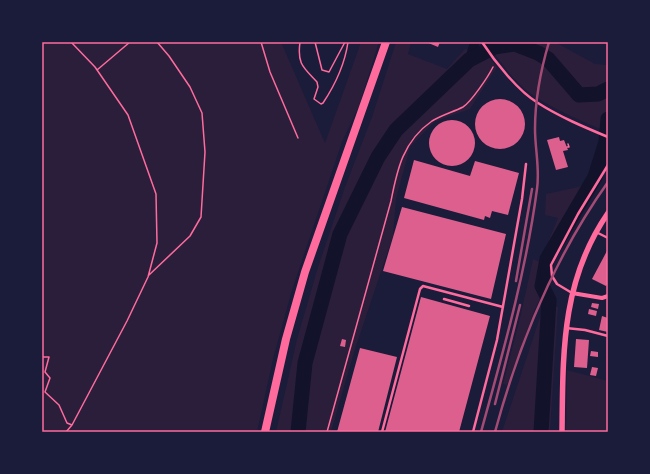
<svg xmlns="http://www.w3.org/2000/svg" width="650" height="474" viewBox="0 0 650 474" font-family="'Public Sans',sans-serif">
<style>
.green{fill:#2a1e3b}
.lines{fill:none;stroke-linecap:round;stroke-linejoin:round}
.canal{stroke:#12122b;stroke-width:9}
.river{stroke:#12122b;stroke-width:15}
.building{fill:#dd5f8e}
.path{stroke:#ff6b9d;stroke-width:1.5}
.service{stroke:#ff6b9d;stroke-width:2.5}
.minor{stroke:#ff6b9d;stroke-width:4}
.tertiary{stroke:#ff6b9d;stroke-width:5.5}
.trunk{stroke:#ff6b9d;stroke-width:8}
.rail{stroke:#a44b75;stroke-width:2.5}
.neatline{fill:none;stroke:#ff6b9d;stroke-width:1.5}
</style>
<rect width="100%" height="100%" fill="#1b1b3a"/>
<!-- green -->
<path class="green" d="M 42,42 L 281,42 L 325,143 L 361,42 L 379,42 L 359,106 L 342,142 L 292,290 L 273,359 L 257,432 L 42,432 Z
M 396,42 L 411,42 L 408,54 L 447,69 L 465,49 L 487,55 L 497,67 L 470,109 L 434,122 L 410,147 L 396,199 L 393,236 L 355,349 L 331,432 L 276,432 L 297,339 L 318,267 L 345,187 L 372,117 Z
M 487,42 L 555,42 L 595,64 L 608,65 L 608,132 C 583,122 546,106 526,90 C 512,78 496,57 487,42 Z
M 608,144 L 608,163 L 582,206 L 579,207 L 563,234 L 550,262 L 550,277 L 535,309 L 507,385 L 503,384 L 520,318 L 533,259 L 540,262 L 558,218 L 545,215 L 546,194 L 587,185 Z
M 544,305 L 558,307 L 550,432 L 502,432 Z
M 567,370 L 608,381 L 608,432 L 566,432 Z"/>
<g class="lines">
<!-- canal -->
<path class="canal" d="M 469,60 L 475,42"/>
<!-- river -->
<path class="river" d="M 298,432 L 305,363 L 340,234 L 378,157 L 396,130 L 469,60 L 494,47 L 515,44 L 538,53 L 548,59 L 579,95 L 598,94 L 608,89
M 541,432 L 549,300 L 542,286 L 547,259 L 595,177 L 606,142 L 608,119"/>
</g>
<!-- building -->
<path class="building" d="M 426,42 L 440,42 L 438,47 Z
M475 124a25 25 0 1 1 50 0a25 25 0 1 1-50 0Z
M429 143a23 23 0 1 1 46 0a23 23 0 1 1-46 0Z
M 559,137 L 560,141 L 564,140 L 568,150 L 563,151 L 568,167 L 556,170 L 547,140 Z
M 414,160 L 470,176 L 475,161 L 519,173 L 508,215 L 492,211 L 490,218 L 485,216 L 484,220 L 404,198 Z
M 402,207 L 506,234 L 491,299 L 383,271 Z
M 608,249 L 608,283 L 606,286 L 592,279 Z
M 421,297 L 490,316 L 459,432 L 385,432 Z
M 592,303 L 599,304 L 598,309 L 591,307 Z
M 589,309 L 597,311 L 596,316 L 588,314 Z
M 602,316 L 608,318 L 608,332 L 599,330 Z
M 342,339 L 346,340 L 345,347 L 340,346 Z
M 576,339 L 589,340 L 587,368 L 574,367 Z
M 360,348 L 397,357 L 378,432 L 337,432 Z
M 591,351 L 598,352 L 598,357 L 590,356 Z
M 592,367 L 598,368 L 596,376 L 590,375 Z"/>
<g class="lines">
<!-- path -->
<path class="path" d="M 261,42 L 270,72 L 298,138
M 300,42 C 297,64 303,67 317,82 L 318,87 L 314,99 L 321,104 L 323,103 C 335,85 345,63 348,42
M 315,42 L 322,70 L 329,72 L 345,42
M 97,70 L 130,42
M 567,147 L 569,147 L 568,144
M 149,275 L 190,236 L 201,217 L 205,152 L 202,113 L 190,87 L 169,56 L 157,42
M 42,357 L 49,357 L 45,372 L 50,378 L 45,392 L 59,405 L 67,423 L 72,425
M 66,432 L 72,425 L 127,321 L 148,277 L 157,243 L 156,194 L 128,115 L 95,67 L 71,42
M 327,432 L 391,201 C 397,170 403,141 432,121 C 442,115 453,112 463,107 C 471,102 488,77 493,67"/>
<!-- service -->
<path class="service" d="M 482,42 C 495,62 518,91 538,103 C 560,117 584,127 608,137
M 596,232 L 608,238
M 572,293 L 557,284 L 552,276 L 551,265 L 578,214 L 608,165
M 444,299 L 469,306
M 566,328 L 585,330 L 608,336
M 382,432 L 420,289 L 423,286 L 503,307
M 473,432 L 497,340 L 522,199 L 526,164"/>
<!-- minor -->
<path class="minor" d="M 572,293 L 602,298 L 608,296"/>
<!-- tertiary -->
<path class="tertiary" d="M 562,432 C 563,353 561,281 608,213"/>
<!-- trunk -->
<path class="trunk" d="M 265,432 L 286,339 L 305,272 L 386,42"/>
<!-- rail -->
<path class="rail" d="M 516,281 L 532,189
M 495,404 L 520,305
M 481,432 C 503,352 526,272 537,189 C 540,169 535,149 535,129 C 535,101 541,69 549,42
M 495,432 C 519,343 554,258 608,182"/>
</g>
<!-- border -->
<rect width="650" height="474" fill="none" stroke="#1b1b3a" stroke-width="86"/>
<rect x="43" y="43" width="564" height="388" class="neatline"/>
</svg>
